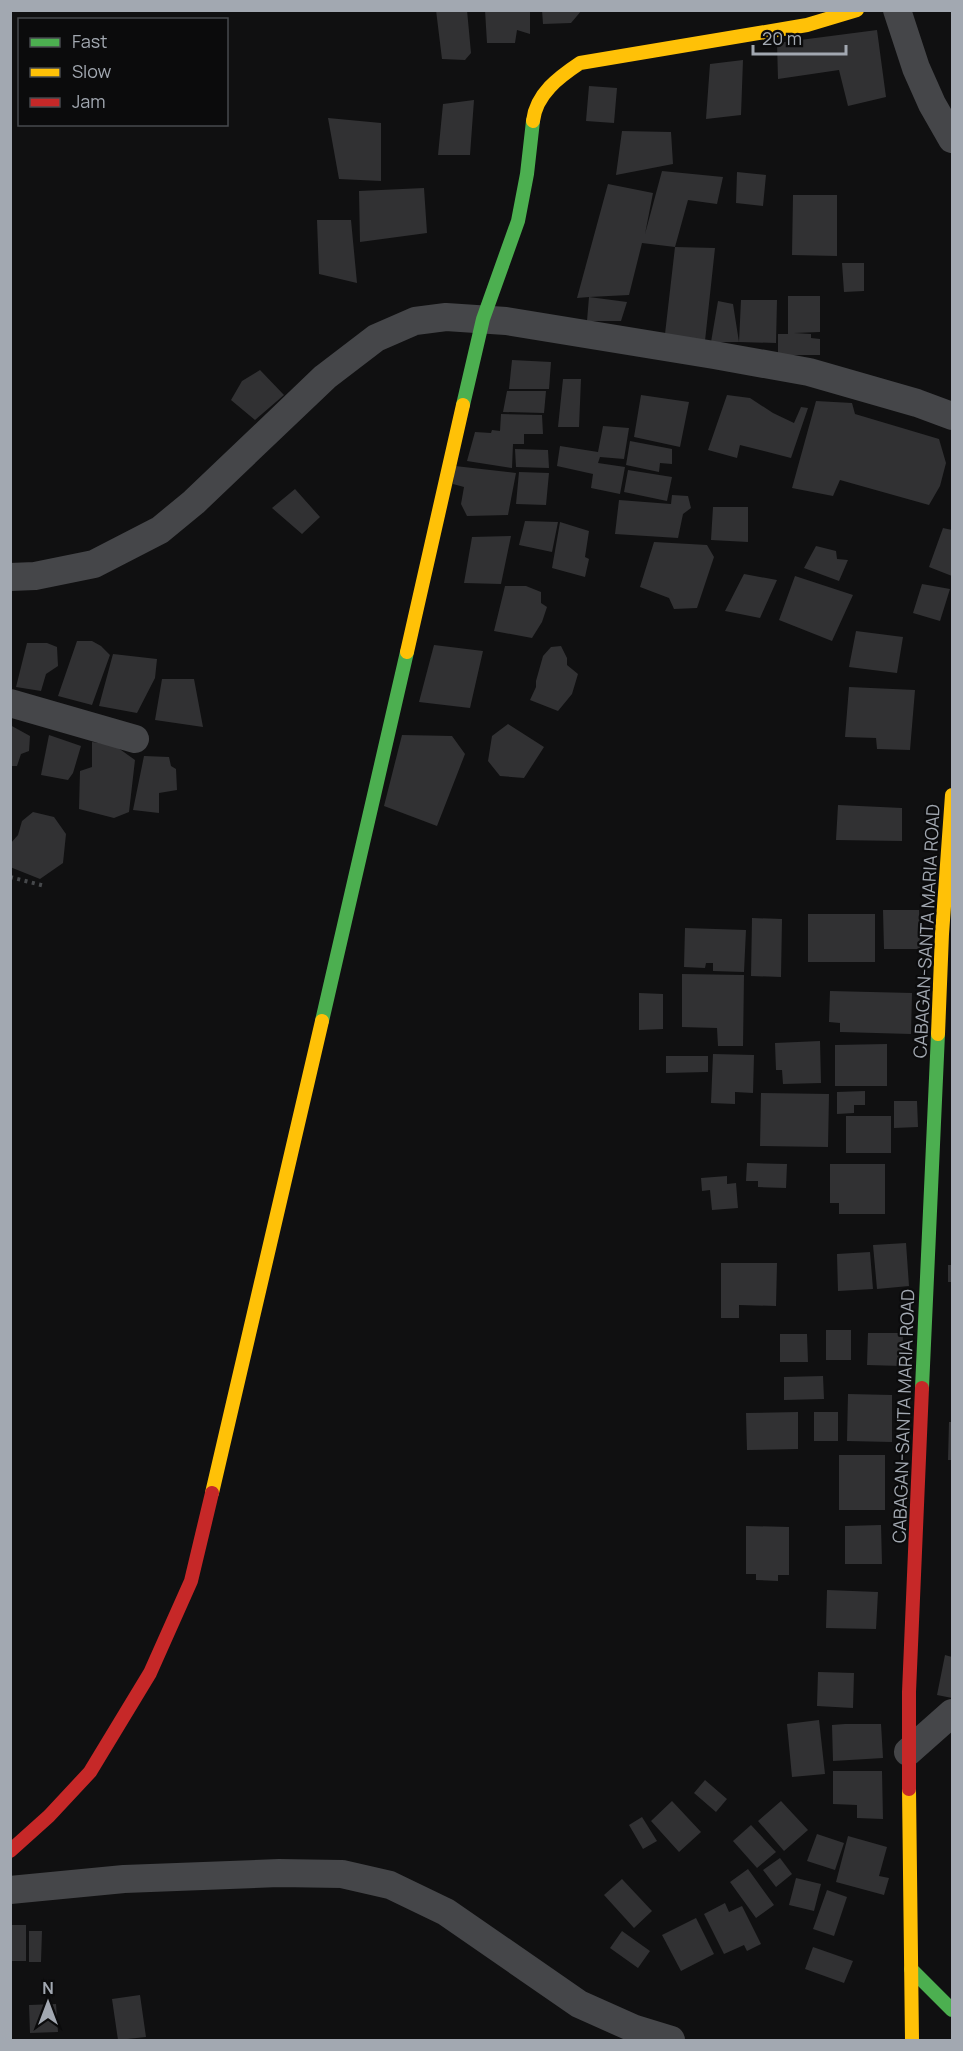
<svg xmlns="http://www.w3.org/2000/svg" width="963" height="2051" viewBox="0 0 963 2051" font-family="Manrope,sans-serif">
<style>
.building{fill:#313133}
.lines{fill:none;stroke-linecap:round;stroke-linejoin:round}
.path{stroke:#46484b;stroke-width:4;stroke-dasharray:3 4.5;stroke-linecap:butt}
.street{stroke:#454649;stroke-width:28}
.fast{stroke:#4caf50;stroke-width:14}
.slow{stroke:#ffc107;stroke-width:14}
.jam{stroke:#c62828;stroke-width:14}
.labels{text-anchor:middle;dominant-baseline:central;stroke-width:4.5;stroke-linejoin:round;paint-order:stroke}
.street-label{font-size:18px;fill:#a2a8b1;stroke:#0b0b0c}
</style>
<rect width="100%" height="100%" fill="#101011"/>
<!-- building -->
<path class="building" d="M 436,10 L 467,10 L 471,53 L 465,60 L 442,59 Z
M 485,10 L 530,10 L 530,34 L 517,30 L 515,43 L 487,43 Z
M 542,10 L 582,10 L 571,23 L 543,24 Z
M 877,30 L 886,97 L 848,106 L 839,70 L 778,79 L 777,43 Z
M 743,60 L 741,115 L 706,119 L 710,64 Z
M 589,86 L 617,88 L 614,123 L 586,121 Z
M 474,100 L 470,155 L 438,155 L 443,104 Z
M 328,118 L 381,123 L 381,181 L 339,179 Z
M 622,131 L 671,132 L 673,164 L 616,175 Z
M 662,171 L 723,177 L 717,204 L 688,200 L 675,247 L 642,243 L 629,295 L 589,297 L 627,302 L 621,321 L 587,321 L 589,297 L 577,298 L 608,184 L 653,193 L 645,234 Z
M 737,172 L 766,175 L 763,206 L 736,203 Z
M 424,188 L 427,233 L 360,242 L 359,191 Z
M 793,195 L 837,195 L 837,256 L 792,255 Z
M 317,220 L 351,220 L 357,283 L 319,274 Z
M 675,247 L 715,248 L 705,341 L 665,334 Z
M 842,263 L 864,263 L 864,291 L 844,292 Z
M 788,296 L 820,296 L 820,332 L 794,333 L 811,334 L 811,338 L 820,339 L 820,355 L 778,355 L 778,334 L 788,334 Z
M 741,300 L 777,300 L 776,343 L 739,342 Z
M 718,301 L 733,304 L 739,342 L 711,342 Z
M 512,360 L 551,362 L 549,389 L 509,389 Z
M 260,370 L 284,395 L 255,420 L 231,400 L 242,381 Z
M 563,379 L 581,379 L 579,427 L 558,427 Z
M 507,391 L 546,391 L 544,413 L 503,412 Z
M 641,395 L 689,402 L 680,447 L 634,437 Z
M 727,395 L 750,398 L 773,413 L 794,423 L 801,407 L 808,408 L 791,458 L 740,445 L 737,458 L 708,450 Z
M 816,401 L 852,403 L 855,414 L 939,439 L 946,463 L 940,486 L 929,505 L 840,480 L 833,496 L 792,488 Z
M 501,414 L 542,415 L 543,434 L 524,434 L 524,444 L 513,444 L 512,468 L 467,461 L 475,432 L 491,433 L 492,430 L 500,431 Z
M 603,426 L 629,428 L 624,459 L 600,457 L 598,463 L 625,467 L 620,494 L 591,488 L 593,474 L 557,466 L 560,446 L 598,452 Z
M 630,441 L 672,449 L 672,464 L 660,463 L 659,472 L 626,465 Z
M 515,449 L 548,450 L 549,468 L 516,467 Z
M 455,466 L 516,473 L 508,515 L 467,516 L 461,504 L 464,487 L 453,484 Z
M 628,470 L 672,477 L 667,501 L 624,492 Z
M 519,472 L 549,473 L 546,505 L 516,504 Z
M 295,489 L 320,517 L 302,534 L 272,508 Z
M 672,495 L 688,496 L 691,508 L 683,514 L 678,538 L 615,534 L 619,500 L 671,504 Z
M 713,507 L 748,507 L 748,542 L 711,540 Z
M 525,521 L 558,522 L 552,552 L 519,545 Z
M 560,522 L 589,531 L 585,557 L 589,559 L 585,577 L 552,568 Z
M 943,528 L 952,530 L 952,576 L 929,567 Z
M 511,536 L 501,584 L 464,583 L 472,537 Z
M 654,542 L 707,545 L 714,557 L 697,608 L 674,609 L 669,598 L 640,587 Z
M 816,546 L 836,551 L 837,559 L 848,560 L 839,581 L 804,568 Z
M 744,574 L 777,580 L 760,618 L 725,611 Z
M 795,576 L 853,595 L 832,641 L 779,620 Z
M 922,584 L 950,589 L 940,621 L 913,613 Z
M 505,586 L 526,586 L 541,592 L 541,603 L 547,607 L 542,622 L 532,638 L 494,631 Z
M 856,631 L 903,637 L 897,673 L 849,667 Z
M 77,641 L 92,641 L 101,646 L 110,655 L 92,705 L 58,696 Z
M 27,643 L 47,643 L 57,647 L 58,666 L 46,674 L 41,691 L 16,687 Z
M 434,645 L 483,651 L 470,708 L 419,702 Z
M 561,646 L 567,658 L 567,665 L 578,674 L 572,694 L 558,711 L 530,700 L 536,687 L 536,681 L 543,656 L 551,647 Z
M 113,654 L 157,659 L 155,678 L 137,713 L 99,706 Z
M 162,679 L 194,679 L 203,727 L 155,720 Z
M 849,687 L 915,690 L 910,750 L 877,749 L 876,738 L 845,737 Z
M 508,724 L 544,747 L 524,778 L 500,776 L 488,761 L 492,736 Z
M 10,725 L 30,736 L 29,751 L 21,754 L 17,766 L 10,766 Z
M 49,735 L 81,746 L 73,773 L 68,780 L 41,775 Z
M 402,735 L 452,736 L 465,754 L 437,826 L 384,806 Z
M 92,742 L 114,745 L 135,760 L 129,812 L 114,818 L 79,809 L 80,771 L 92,767 Z
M 144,756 L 169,757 L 171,766 L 176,769 L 177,790 L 159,793 L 159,813 L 133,810 Z
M 838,805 L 902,808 L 902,841 L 836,840 Z
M 33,812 L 54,817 L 66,834 L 63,863 L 40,879 L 10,867 L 10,844 L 18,835 L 22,821 Z
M 883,910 L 919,910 L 920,949 L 884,949 Z
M 808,914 L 875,914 L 875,962 L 808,962 Z
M 752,918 L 782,919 L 781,977 L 751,976 Z
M 685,928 L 746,930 L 744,972 L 713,971 L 713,963 L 706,963 L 705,968 L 684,967 Z
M 682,974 L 744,975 L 743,1046 L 718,1046 L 717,1028 L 682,1027 Z
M 830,991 L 912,993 L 911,1034 L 840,1032 L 840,1023 L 829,1022 Z
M 639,993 L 663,994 L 663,1029 L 639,1030 Z
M 820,1041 L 821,1083 L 783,1084 L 782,1070 L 776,1070 L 775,1043 Z
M 887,1044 L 887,1086 L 835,1086 L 835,1045 Z
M 713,1054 L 754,1055 L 753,1093 L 735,1092 L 735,1104 L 711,1103 Z
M 666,1056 L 708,1056 L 708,1072 L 666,1073 Z
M 865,1091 L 865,1105 L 854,1105 L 854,1113 L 837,1114 L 837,1092 Z
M 761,1093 L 829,1094 L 828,1147 L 760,1146 Z
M 894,1101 L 917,1101 L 918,1127 L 894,1128 Z
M 846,1116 L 891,1116 L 891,1153 L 846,1153 Z
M 747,1163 L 787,1164 L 786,1188 L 758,1187 L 758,1181 L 746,1181 Z
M 830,1164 L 885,1164 L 885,1214 L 839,1214 L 839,1203 L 830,1203 Z
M 727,1176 L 727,1184 L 736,1183 L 738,1208 L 712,1210 L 710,1190 L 702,1191 L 701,1178 Z
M 906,1243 L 909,1286 L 877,1289 L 873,1245 Z
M 870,1252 L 873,1289 L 838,1291 L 837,1254 Z
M 721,1263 L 777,1263 L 776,1306 L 739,1305 L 739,1318 L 721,1318 Z
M 948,1265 L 952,1265 L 952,1282 L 948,1282 Z
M 826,1330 L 851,1330 L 851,1360 L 826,1360 Z
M 868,1333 L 903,1333 L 902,1366 L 867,1365 Z
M 780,1334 L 807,1334 L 808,1362 L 780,1362 Z
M 823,1376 L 824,1399 L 784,1400 L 784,1377 Z
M 848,1394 L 892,1395 L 892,1442 L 847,1441 Z
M 798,1412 L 798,1449 L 747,1450 L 746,1413 Z
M 814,1412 L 838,1412 L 838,1441 L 814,1441 Z
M 949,1422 L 952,1422 L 952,1460 L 948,1460 Z
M 839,1455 L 885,1455 L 885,1510 L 839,1510 Z
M 881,1525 L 882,1564 L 845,1564 L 845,1526 Z
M 746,1526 L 789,1527 L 789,1575 L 778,1575 L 778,1581 L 756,1580 L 756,1574 L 746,1574 Z
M 827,1590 L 878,1592 L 876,1629 L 826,1628 Z
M 945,1655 L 952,1657 L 952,1698 L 937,1695 Z
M 818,1672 L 854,1673 L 853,1708 L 817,1706 Z
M 819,1720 L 825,1774 L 792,1777 L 787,1724 Z
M 845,1724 L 881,1724 L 883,1758 L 833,1761 L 832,1725 Z
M 833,1771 L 882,1771 L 883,1819 L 857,1818 L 857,1805 L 833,1804 Z
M 705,1780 L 727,1799 L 716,1812 L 694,1793 Z
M 672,1801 L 701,1832 L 679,1852 L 651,1821 Z
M 781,1801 L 808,1830 L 784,1851 L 758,1821 Z
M 642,1817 L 657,1841 L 643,1849 L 629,1825 Z
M 751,1825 L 776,1852 L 757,1868 L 733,1841 Z
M 817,1834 L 844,1843 L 835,1870 L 807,1861 Z
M 848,1836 L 887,1847 L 879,1876 L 889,1878 L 884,1895 L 836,1882 Z
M 780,1858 L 792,1874 L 776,1887 L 763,1870 Z
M 748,1869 L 774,1905 L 756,1918 L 730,1882 Z
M 796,1878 L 821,1884 L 814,1911 L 789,1905 Z
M 622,1879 L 652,1911 L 634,1928 L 604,1895 Z
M 827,1890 L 847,1897 L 834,1936 L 813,1929 Z
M 725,1903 L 729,1912 L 742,1906 L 761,1944 L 747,1951 L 744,1945 L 724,1954 L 704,1914 Z
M 696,1918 L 714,1954 L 681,1971 L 662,1935 Z
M 10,1925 L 26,1925 L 26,1961 L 10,1961 Z
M 29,1931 L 42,1931 L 41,1962 L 29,1962 Z
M 622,1931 L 650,1951 L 638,1968 L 610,1948 Z
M 813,1947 L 853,1961 L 844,1983 L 805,1969 Z
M 140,1995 L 146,2037 L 118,2040 L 112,1999 Z
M 56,2004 L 58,2032 L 30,2033 L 29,2005 Z"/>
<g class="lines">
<!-- path -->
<path class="path" d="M 10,877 L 45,886"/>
<!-- street -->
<path class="street" d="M 897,10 L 916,68 L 932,104 L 952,139
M 10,577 L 35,576 L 94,564 L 160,530 L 194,502 L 325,377 L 376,338 L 415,321 L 446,317 L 506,321 L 714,355 L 809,372 L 917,403 L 952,416
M 10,703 L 135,739
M 908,1752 L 952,1713
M 10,1890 L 124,1879 L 279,1873 L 342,1874 L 390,1885 L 446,1912 L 579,2004 L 635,2029 L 671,2040"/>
<!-- fast -->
<path class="fast" d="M 463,405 L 483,319 L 518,221 L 527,174 L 533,121
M 322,1021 L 407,652
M 922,1388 L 938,1034
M 911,1969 L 952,2010"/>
<!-- slow -->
<path class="slow" d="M 533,121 C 536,94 559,77 580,63 L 807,25 L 857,10
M 407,652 L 463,405
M 938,1034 L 942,934 L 952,795
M 212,1493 L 322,1021
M 909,1789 L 912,2040"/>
<!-- jam -->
<path class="jam" d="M 909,1789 L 909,1692 L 922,1388
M 10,1851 L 49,1816 L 90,1772 L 150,1673 L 191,1581 L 212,1493"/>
</g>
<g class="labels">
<!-- street labels -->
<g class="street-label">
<text transform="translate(926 931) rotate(-87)">CABAGAN-SANTA MARIA ROAD</text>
<text transform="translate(903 1416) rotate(-88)">CABAGAN-SANTA MARIA ROAD</text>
</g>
</g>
<!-- border -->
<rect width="963" height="2051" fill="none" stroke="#a2a8b1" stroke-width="24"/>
<!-- legend -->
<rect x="18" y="18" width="210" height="108" fill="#0b0b0c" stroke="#474a4e" stroke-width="1.5"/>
<rect x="30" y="38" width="30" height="9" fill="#4caf50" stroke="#474a4e" stroke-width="1.5"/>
<text x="72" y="48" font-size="18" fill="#a2a8b1">Fast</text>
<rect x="30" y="68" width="30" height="9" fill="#ffc107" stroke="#474a4e" stroke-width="1.5"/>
<text x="72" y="78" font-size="18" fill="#a2a8b1">Slow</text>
<rect x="30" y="98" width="30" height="9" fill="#c62828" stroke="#474a4e" stroke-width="1.5"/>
<text x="72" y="108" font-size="18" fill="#a2a8b1">Jam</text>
<!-- north arrow -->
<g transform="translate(48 2003)" stroke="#0b0b0c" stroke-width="4.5" paint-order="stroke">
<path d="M0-4.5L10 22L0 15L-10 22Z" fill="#a2a8b1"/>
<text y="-9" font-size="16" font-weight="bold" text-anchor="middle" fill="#a2a8b1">N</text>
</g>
<!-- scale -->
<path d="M753 45v9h93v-9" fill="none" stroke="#a2a8b1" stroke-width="3"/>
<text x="762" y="45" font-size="18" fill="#a2a8b1" stroke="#0b0b0c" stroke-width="4.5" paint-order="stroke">20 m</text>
</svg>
